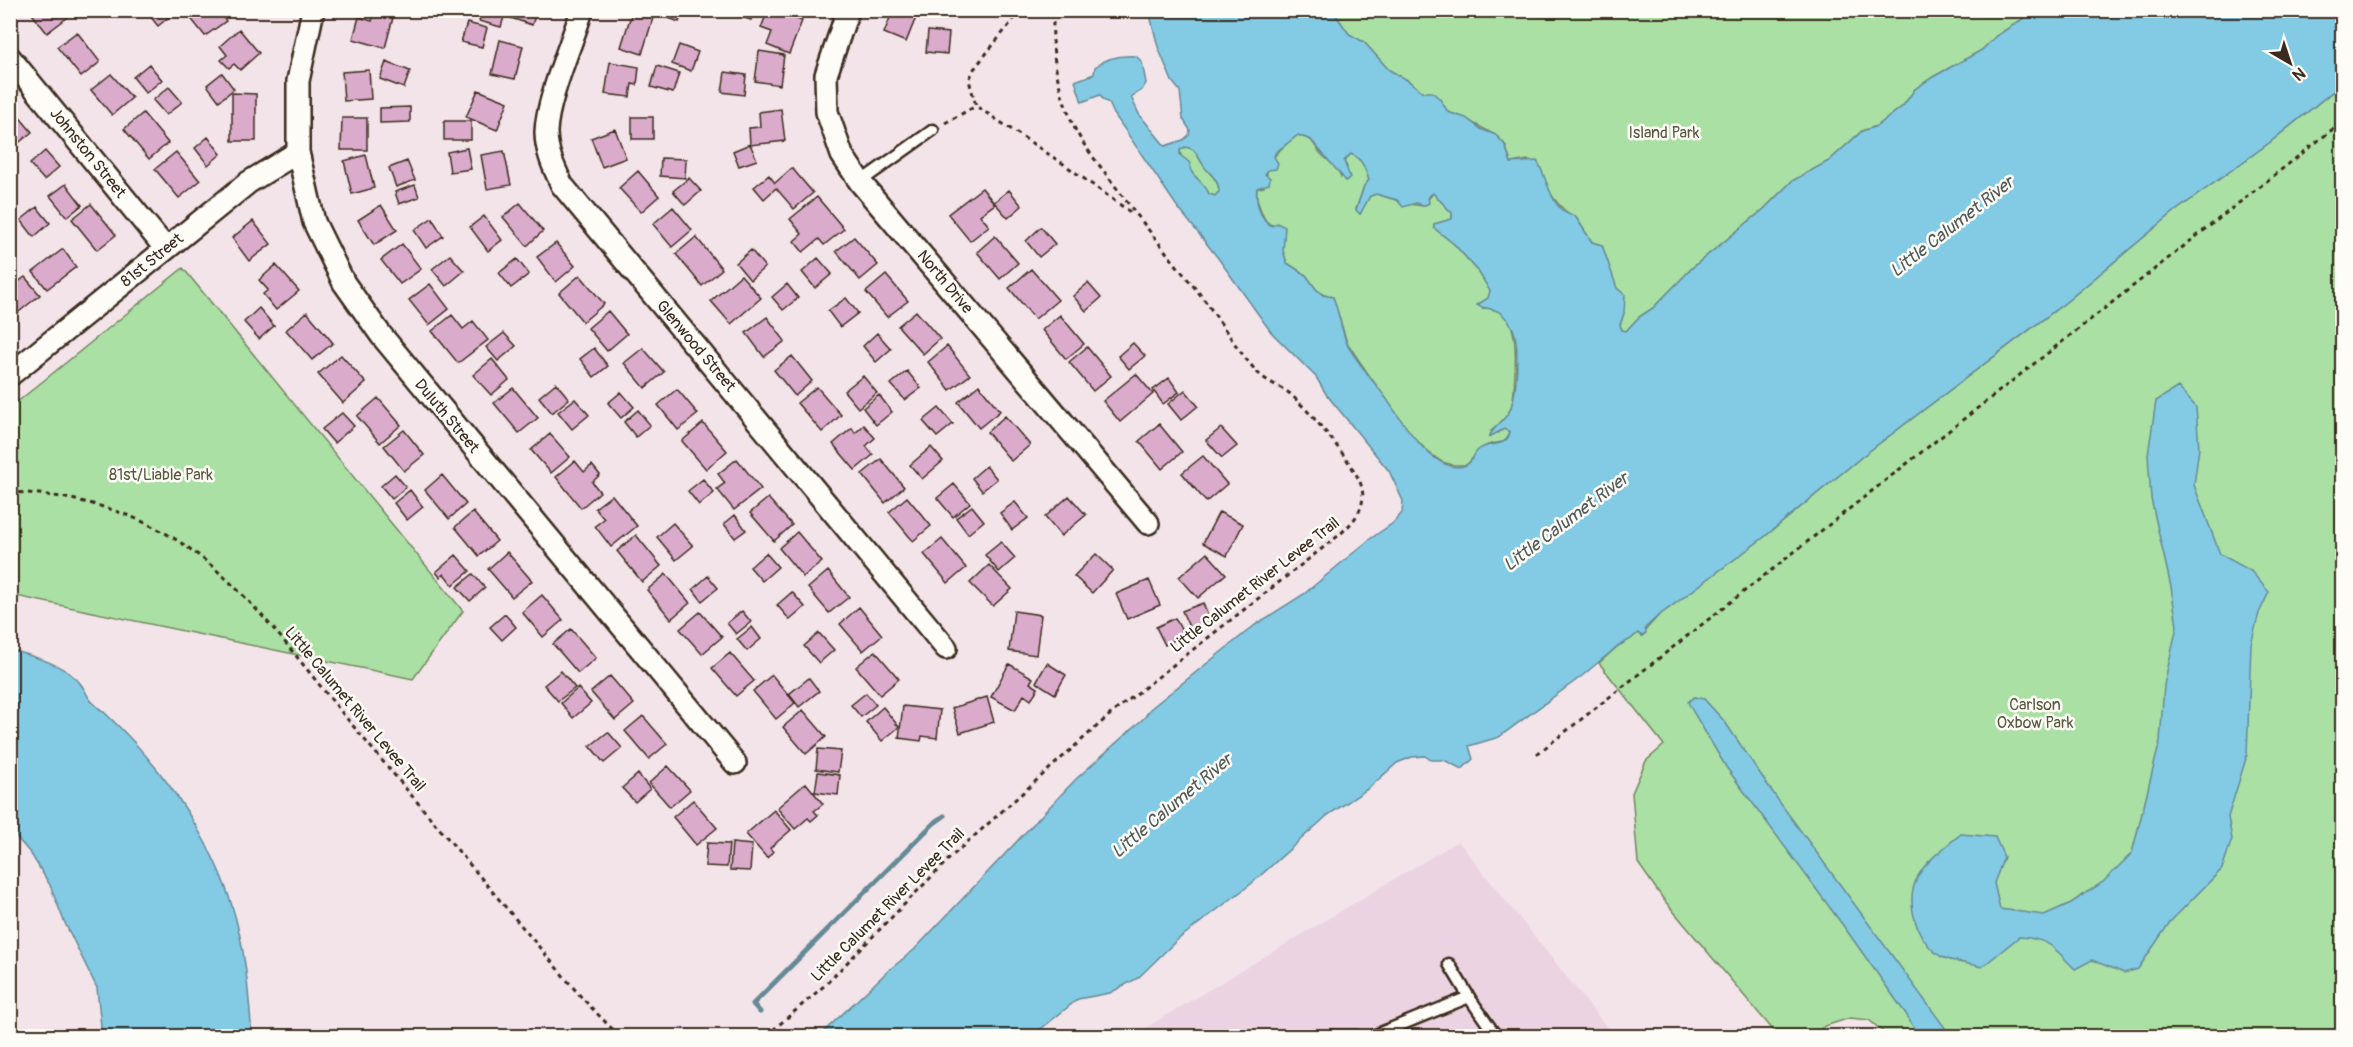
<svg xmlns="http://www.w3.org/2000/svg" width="2353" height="1047" viewBox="0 0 2353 1047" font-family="Pangolin,sans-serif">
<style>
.built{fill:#ecd3e1}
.green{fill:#aae0a3;stroke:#728560;stroke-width:1.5}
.water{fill:#83cae4;stroke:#668a95;stroke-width:1.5;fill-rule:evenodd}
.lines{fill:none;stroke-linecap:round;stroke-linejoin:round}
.stream{stroke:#668a95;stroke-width:5}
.building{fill:#dbabcc;stroke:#3b2a1e;stroke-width:1.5}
.service-casing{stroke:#3b2a1e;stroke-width:15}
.minor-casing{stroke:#3b2a1e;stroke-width:26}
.path{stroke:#3b2a1e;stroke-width:3;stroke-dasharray:4.5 4.5;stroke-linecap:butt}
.service{stroke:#fdfcf7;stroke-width:10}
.minor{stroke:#fdfcf7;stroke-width:21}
.labels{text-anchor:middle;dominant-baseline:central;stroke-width:5;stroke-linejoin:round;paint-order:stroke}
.park-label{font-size:16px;fill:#57583f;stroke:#fdfcf7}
.street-label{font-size:16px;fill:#3b2a1e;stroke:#fdfcf7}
.water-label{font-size:18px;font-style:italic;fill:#515a59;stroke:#fdfcf7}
</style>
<rect width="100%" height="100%" fill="#f3e4ea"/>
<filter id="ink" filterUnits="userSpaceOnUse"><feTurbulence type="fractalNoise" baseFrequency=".0167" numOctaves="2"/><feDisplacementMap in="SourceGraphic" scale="12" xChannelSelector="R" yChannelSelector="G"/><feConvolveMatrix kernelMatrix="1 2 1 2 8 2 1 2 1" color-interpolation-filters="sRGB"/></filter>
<g filter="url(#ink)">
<!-- built -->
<path class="built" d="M 1458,841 L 1614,1036 L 1132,1036 Z"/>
<!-- green -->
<path class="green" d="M 1333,11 L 2035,11 L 1996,36 L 1982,50 L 1933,77 L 1915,89 L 1903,106 L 1877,126 L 1862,131 L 1829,161 L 1792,181 L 1764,209 L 1693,267 L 1653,308 L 1639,317 L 1626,331 L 1622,330 L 1620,325 L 1624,313 L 1602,245 L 1592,242 L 1575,216 C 1560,214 1538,174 1528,160 L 1511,163 C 1508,157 1508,151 1505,145 C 1499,134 1460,116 1447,112 L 1440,99 L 1423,92 L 1407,80 L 1389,70 L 1364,42 L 1349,34 Z
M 2342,84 L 2342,1036 L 1888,1036 L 1869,1020 L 1850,1018 L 1825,1026 L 1810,1036 L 1778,1036 L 1664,900 L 1638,863 L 1632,793 L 1646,761 L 1664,745 L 1599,663 L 1618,646 L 1631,639 L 1638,633 L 1642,636 C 1645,628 1652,624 1657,617 L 1763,538 L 1864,455 L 2066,302 L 2174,212 L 2269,143 Z
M 1298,135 L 1311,140 L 1321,154 L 1338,169 L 1341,177 L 1347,167 L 1344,161 L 1351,154 C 1363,159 1365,169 1369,180 L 1364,186 L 1356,209 L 1360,214 L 1370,196 L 1376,194 L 1409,204 L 1423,206 L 1433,193 L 1452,213 L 1452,219 L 1434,224 L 1434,228 L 1454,244 L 1478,271 L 1491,291 L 1489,298 L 1478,305 L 1482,308 C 1519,306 1516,348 1515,373 C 1514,385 1515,399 1510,410 C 1505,419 1499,425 1491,431 L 1498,433 L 1504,429 L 1510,432 C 1506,447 1499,440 1488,445 C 1480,448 1472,460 1466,465 L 1453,465 L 1442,462 L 1428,452 L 1406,429 L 1347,343 L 1333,297 L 1324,295 L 1316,289 L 1306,275 L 1287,263 L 1283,251 L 1284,227 C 1268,226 1265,223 1260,208 C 1257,200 1256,197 1257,188 L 1264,187 C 1267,161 1277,150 1298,135 Z
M 1185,147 C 1197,149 1196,154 1202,163 C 1208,174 1219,178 1219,192 L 1215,196 L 1209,194 C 1200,181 1181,166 1180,150 Z
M 183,268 L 463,611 L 413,679 L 11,595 L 11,407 Z"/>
<!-- water -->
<path class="water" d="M 1149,11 L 1333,11 L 1349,34 L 1364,42 L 1389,70 L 1407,80 L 1423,92 L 1432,92 L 1440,99 L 1448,112 L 1466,118 L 1481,129 L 1496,135 L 1505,145 L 1511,163 L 1537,161 C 1548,178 1551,213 1575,216 L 1592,242 L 1602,245 L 1617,288 L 1625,295 L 1624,313 L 1620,325 L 1622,330 L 1626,331 L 1639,317 L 1653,308 L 1693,267 L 1764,209 L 1792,181 L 1829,161 L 1862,131 L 1877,126 L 1903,106 L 1915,89 L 1933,77 L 1982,50 L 1996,36 L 2035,11 L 2342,11 L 2342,84 L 2269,143 L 2174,212 L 2066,302 L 1864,455 L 1763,538 L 1657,617 L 1645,628 L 1646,633 L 1642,636 L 1638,633 L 1631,639 L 1618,646 L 1582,676 L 1499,737 L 1469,746 L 1473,759 L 1462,769 L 1444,760 L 1431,760 L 1425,756 L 1412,757 L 1397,763 L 1369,788 L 1328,815 L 1251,884 L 1176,941 L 1138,978 L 1110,993 L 1078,999 L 1032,1036 L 819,1036 L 889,970 L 914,950 L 1075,780 L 1145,717 L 1150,709 L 1255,625 L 1304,594 L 1370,539 L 1393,523 L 1402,513 L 1403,501 L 1389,471 L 1326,394 L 1316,377 L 1271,332 L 1218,258 L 1176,205 L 1114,114 L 1109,103 L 1103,100 L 1100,95 L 1082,102 L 1075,81 L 1094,74 L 1095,67 C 1106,58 1122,55 1136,56 L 1142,62 L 1146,83 L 1142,90 L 1131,97 L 1139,114 L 1165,146 L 1183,140 L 1189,135 L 1190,130 L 1183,119 L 1180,91 L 1172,81 L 1158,47 ZM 1298,135 L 1311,140 L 1346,181 L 1350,177 L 1344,161 L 1351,154 C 1363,159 1365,169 1369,180 L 1364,186 L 1356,210 L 1360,214 L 1370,196 L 1376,194 L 1397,200 L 1403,207 L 1416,203 L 1423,206 L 1429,203 L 1428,197 L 1433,193 L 1452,213 L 1452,219 L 1434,224 L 1434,228 L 1454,244 L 1478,271 L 1490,291 L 1488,298 L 1477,305 C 1486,310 1494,307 1502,314 C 1506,318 1511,324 1513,329 C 1520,346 1517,396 1509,412 C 1504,421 1493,427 1489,437 L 1504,429 L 1510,432 C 1506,450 1488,440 1477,451 C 1473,455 1473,462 1466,465 C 1435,478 1400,418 1386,398 C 1373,381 1359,364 1348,346 C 1342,334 1339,312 1333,297 L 1323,295 L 1316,289 L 1306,275 L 1287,263 L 1283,251 L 1285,227 L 1277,223 L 1272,226 C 1260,219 1255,202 1257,188 L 1269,184 L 1270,178 L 1265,174 L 1268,170 L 1276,169 L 1278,163 L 1274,157 L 1275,153 ZM 1185,147 C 1197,149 1196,154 1202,163 C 1208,174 1219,177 1219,192 L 1215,196 L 1209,194 C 1204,180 1188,176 1190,163 L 1180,155 L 1180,150 Z
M 2178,387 L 2196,407 L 2199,448 L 2194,485 L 2220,554 L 2251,571 L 2269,592 L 2259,613 L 2251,644 L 2247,755 L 2228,817 L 2232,839 L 2222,869 L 2170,922 L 2138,969 L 2124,973 L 2092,960 L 2075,969 C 2053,948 2052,939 2019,937 L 1982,967 C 1970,964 1953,962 1942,957 C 1932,952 1922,939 1918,929 C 1899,881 1926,862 1961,834 L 1995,837 L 2004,857 L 1994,883 L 2000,909 L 2044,915 L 2071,903 L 2103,882 L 2132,853 L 2160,741 L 2164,685 L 2177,626 L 2171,587 L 2151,499 L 2148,455 L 2156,401 Z
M 10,649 C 31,656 56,662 73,676 C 81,682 84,689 89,698 C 92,703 100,709 105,713 C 166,770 221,850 239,932 C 247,966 249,1002 252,1036 L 102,1036 L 97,988 L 64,921 L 50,885 L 31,854 L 11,831 Z
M 1694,697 L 1704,699 L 1725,722 L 1778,800 L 1951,1036 L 1918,1036 L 1906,1014 L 1842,924 L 1726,767 L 1692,710 L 1688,702 Z"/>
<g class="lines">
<!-- stream -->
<path class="stream" d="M 760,1012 L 753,1004 L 933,824 L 944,816"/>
</g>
<!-- building -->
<path class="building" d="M 29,10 L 75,10 L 76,11 L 47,33 Z
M 172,10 L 174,13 L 158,26 L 146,11 Z
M 218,10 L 226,21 L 205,36 L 185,11 Z
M 375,10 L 395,10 L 385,48 L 353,39 L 359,17 L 372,21 Z
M 482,10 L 506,10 L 501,27 L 479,21 Z
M 510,10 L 537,10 L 532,25 L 508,17 Z
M 663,10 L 684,10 L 679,22 L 661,15 Z
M 733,10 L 754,10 L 751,20 L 732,14 Z
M 768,10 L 775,10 L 802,21 L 789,54 L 767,45 L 772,32 L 761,28 Z
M 893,10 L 919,10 L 906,42 L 884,33 Z
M 632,12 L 653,18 L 642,54 L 621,47 Z
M 467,23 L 487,28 L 482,47 L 461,42 Z
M 239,29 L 259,53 L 240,70 L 234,64 L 229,68 L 221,60 L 227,55 L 220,46 Z
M 928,31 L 949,33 L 947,54 L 926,52 Z
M 77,32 L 100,62 L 81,77 L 57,47 Z
M 500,40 L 523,46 L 515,79 L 492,74 Z
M 679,45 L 698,52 L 691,71 L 672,64 Z
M 759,51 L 784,55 L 780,85 L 755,81 Z
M 386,62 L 410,71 L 404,88 L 380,79 Z
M 610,62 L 639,67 L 637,85 L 632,84 L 630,97 L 605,94 Z
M 149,64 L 162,80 L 146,93 L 133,77 Z
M 657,66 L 679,73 L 673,93 L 651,87 Z
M 369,70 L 371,99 L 344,101 L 342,72 Z
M 725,72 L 746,75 L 744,95 L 722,92 Z
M 222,73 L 234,89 L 219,101 L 207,85 Z
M 111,74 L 132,98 L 112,115 L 91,90 Z
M 169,87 L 182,102 L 166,115 L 153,100 Z
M 478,90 L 508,102 L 497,130 L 466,117 Z
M 232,93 L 256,94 L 256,141 L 232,141 Z
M 410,107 L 410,122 L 380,123 L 380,108 Z
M 781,109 L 785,141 L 750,145 L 749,128 L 760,127 L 759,112 Z
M 16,113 L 32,132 L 10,150 L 10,118 Z
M 143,113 L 168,143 L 149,159 L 124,129 Z
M 632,117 L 653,117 L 653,139 L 632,139 Z
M 342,118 L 367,118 L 367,150 L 341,150 Z
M 444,121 L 471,121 L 471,140 L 444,140 Z
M 615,129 L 626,158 L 602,167 L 591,138 Z
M 208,137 L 221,154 L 208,165 L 195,148 Z
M 750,144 L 757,160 L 739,166 L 733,151 Z
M 467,148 L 471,169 L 450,172 L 447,152 Z
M 45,151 L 59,167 L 44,180 L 30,164 Z
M 504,151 L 511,185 L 487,189 L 481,155 Z
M 176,152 L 200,181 L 179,198 L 155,169 Z
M 366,155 L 374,188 L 352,194 L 344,161 Z
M 661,158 L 686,159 L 685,178 L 660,176 Z
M 407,161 L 415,180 L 396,187 L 389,168 Z
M 792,168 L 813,193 L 794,209 L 776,188 L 764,199 L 754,187 L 769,175 L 775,183 Z
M 638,171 L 659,196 L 641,212 L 619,188 Z
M 689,178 L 701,191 L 685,205 L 673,191 Z
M 66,184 L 82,205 L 67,217 L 50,196 Z
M 415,185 L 419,197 L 399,204 L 395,192 Z
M 982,188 L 995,204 L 980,215 L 989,226 L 970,241 L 948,214 Z
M 1009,190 L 1022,206 L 1008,218 L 994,202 Z
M 817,197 L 844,229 L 824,245 L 819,239 L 803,252 L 794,241 L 802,234 L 790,219 Z
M 520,203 L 543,231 L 527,246 L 503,217 Z
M 91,204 L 116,235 L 97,250 L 72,219 Z
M 381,205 L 397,230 L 374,245 L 358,220 Z
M 37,207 L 50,223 L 34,237 L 21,220 Z
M 673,207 L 692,230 L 672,247 L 653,224 Z
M 484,216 L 502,240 L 488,251 L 470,227 Z
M 432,218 L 443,236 L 426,248 L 414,230 Z
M 253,221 L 271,244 L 249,261 L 232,238 Z
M 1041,227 L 1055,244 L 1039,257 L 1026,241 Z
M 995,236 L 1018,263 L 1000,279 L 977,252 Z
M 696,237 L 722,269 L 702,286 L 676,254 Z
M 854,237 L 878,265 L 860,280 L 836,251 Z
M 556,243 L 575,266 L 556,282 L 537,257 Z
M 402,244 L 421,269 L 400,284 L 381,260 Z
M 63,249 L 76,267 L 47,289 L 33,272 Z
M 751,250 L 765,267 L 750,280 L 736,263 Z
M 450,255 L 464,271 L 446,286 L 432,269 Z
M 818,258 L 832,274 L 815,288 L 802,272 Z
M 517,259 L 529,274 L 511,288 L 499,273 Z
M 276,265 L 299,291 L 276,310 L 263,294 L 268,290 L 259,280 Z
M 1031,269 L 1058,300 L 1035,319 L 1009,288 Z
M 580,275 L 604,304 L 583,322 L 559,293 Z
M 741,275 L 761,298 L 731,324 L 711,301 Z
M 886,275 L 908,301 L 887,317 L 866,292 Z
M 25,277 L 40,295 L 10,319 L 10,288 Z
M 1088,283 L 1101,298 L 1086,311 L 1073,296 Z
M 430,284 L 449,309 L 429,325 L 409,300 Z
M 787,284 L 798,298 L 783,310 L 772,297 Z
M 846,298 L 858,313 L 840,327 L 828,311 Z
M 259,308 L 274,326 L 259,339 L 244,322 Z
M 608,311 L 627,334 L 607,351 L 588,328 Z
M 916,311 L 940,339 L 923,354 L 898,326 Z
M 307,312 L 333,343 L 312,360 L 286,330 Z
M 452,315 L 463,329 L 473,321 L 488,340 L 458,363 L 432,331 Z
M 1060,315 L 1084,344 L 1066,359 L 1042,330 Z
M 767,317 L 785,341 L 764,357 L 746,333 Z
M 504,333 L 516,346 L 498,361 L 486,347 Z
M 877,333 L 891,349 L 876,362 L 863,346 Z
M 1133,343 L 1145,356 L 1129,369 L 1118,356 Z
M 947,346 L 970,375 L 950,390 L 928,362 Z
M 1087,347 L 1111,376 L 1093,391 L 1069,362 Z
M 594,348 L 608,366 L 594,377 L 580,359 Z
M 643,348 L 664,372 L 645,388 L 624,363 Z
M 341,355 L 366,383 L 343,403 L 318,374 Z
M 792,356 L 812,381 L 795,396 L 774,370 Z
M 492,359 L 509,380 L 491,395 L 473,375 Z
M 907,371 L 921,388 L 905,400 L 891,384 Z
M 1136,374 L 1153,394 L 1120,422 L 1103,401 Z
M 863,376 L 877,393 L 858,408 L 844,391 Z
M 1169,378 L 1179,392 L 1163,404 L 1153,390 Z
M 556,383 L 569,399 L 552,413 L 539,397 Z
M 979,385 L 1000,411 L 979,428 L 958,402 Z
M 817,387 L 841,415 L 822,432 L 797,403 Z
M 513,388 L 538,418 L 519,433 L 494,403 Z
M 677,389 L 698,414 L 678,430 L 658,405 Z
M 1185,390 L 1198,406 L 1181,420 L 1168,404 Z
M 621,392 L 634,407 L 621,418 L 608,403 Z
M 879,395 L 892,412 L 876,425 L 863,408 Z
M 378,398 L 401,425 L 380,443 L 357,416 Z
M 575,399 L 589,415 L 572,429 L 558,412 Z
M 939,408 L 953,424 L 937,437 L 923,421 Z
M 638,410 L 650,425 L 636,437 L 624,422 Z
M 342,413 L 354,426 L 334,443 L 322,429 Z
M 1005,416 L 1030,445 L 1011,461 L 987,432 Z
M 703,423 L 727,451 L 706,469 L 682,441 Z
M 1159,424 L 1182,452 L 1162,469 L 1139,441 Z
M 864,425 L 875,438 L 866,446 L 873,455 L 855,470 L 833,444 L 852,428 L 855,433 Z
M 1221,428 L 1237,446 L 1222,458 L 1206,440 Z
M 404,430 L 424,455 L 404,471 L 384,446 Z
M 550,434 L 570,457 L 551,473 L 531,450 Z
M 931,447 L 943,461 L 922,479 L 910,465 Z
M 1203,456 L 1227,484 L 1206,502 L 1182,473 Z
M 737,459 L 761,489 L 734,510 L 717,489 L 725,483 L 718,474 Z
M 881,459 L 904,487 L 885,503 L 862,474 Z
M 575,461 L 584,472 L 592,465 L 600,475 L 592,482 L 600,492 L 581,508 L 556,477 Z
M 986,466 L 997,479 L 982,491 L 972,478 Z
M 395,474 L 406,487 L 392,499 L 381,486 Z
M 442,475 L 466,504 L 449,519 L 425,490 Z
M 703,479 L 714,493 L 699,505 L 688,491 Z
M 954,484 L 970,503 L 953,517 L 937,498 Z
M 410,490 L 423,507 L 407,520 L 394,503 Z
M 612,495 L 637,526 L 611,547 L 595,526 L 604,519 L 595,508 Z
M 1069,496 L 1086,515 L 1061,536 L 1045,517 Z
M 907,497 L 931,526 L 913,541 L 889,512 Z
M 768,498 L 792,525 L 774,541 L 750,513 Z
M 1015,502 L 1028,518 L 1012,530 L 1000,513 Z
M 972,506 L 984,521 L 968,534 L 956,518 Z
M 473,512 L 497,541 L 479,556 L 455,527 Z
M 1219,512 L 1243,524 L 1227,556 L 1203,543 Z
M 735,515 L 746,530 L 735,538 L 724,524 Z
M 673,523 L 693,546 L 676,560 L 657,537 Z
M 797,532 L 822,562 L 803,577 L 779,548 Z
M 636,535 L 661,566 L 642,582 L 617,551 Z
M 942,539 L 966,568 L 948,583 L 924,554 Z
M 1001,542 L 1015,558 L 999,572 L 985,555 Z
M 507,552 L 532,581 L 512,597 L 488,569 Z
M 766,553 L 778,567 L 762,581 L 750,567 Z
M 1207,553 L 1226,574 L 1198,598 L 1179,577 Z
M 1096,554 L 1113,570 L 1092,593 L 1074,576 Z
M 456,555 L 470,571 L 453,585 L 444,574 L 440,577 L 436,572 Z
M 989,565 L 1012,589 L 993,606 L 970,583 Z
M 828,571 L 849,597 L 829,613 L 808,588 Z
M 473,574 L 485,588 L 470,601 L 457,587 Z
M 666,574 L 690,603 L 671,619 L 647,590 Z
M 708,576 L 718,588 L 702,601 L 693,589 Z
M 1149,580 L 1160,605 L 1127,619 L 1116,594 Z
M 792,592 L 805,607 L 790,620 L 777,605 Z
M 542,595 L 563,620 L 543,637 L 522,612 Z
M 1203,603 L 1210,621 L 1190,629 L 1182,611 Z
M 859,607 L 882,635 L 863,651 L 840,624 Z
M 742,611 L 751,622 L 736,634 L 727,623 Z
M 1014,611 L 1041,615 L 1036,655 L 1009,651 Z
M 700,612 L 722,637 L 702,654 L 680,629 Z
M 505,614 L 516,627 L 502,640 L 490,627 Z
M 1175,618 L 1184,635 L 1165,645 L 1156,627 Z
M 752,627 L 761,639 L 747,651 L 737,639 Z
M 571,629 L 596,658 L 578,673 L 553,644 Z
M 819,633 L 834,650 L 819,663 L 804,646 Z
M 875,651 L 899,679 L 880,695 L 856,667 Z
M 730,653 L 754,681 L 736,696 L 712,668 Z
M 1047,663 L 1066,675 L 1055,694 L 1036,682 Z
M 1009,664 L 1033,678 L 1030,683 L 1038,688 L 1031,700 L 1024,695 L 1015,710 L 991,697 Z
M 561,671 L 575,688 L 558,701 L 544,685 Z
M 772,675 L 795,703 L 776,719 L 753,691 Z
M 610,676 L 634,704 L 615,720 L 591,692 Z
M 809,678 L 819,691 L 799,707 L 789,694 Z
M 578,688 L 591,703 L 573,718 L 561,703 Z
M 866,693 L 876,705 L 861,717 L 851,705 Z
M 987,697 L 994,722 L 960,733 L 952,708 Z
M 903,706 L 940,710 L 937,738 L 922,736 L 921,741 L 899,738 Z
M 883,707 L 899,727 L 882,741 L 866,722 Z
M 803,710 L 826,737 L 806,754 L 783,727 Z
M 643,716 L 667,744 L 649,759 L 625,731 Z
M 608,732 L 622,748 L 604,763 L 590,746 Z
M 818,749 L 841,751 L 838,772 L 816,769 Z
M 668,766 L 690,790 L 670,807 L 649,783 Z
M 818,772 L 840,775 L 838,795 L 815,792 Z
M 638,774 L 650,789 L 635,802 L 622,788 Z
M 806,783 L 823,804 L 814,811 L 818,815 L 811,821 L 808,818 L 795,829 L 777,808 Z
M 693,800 L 717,828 L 696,845 L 673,817 Z
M 774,810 L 791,830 L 770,848 L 773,852 L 767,858 L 746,834 Z
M 707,843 L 729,844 L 727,867 L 705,866 Z
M 732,843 L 752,845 L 750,871 L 730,870 Z"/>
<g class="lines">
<!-- service casing -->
<g class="service-casing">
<path id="service" d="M 860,182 L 933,130
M 1469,997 L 1496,1036
M 1331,1036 L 1357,1036
M 1373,1036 L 1469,997 L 1449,964"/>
</g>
<!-- minor casing -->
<g class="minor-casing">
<path id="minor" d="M 313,10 L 298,81 L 298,152 L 314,222 L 344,283 L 381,335 L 735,763
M 582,10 C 572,43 547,99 546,132 C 546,151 554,168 562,185 L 946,648
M 848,10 L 826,75 L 827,112 L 842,155 L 860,182 L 1148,523
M 10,58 L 166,249
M 10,375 L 249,182 L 298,152"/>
</g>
<!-- path -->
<path class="path" d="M 1021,10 L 974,69 L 969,80 L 976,106 L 1065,165 L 1133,214
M 945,123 L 976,106
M 10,492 C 73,494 139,512 190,549 C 250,592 296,657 343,714 C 423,809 503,904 582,998 L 619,1036
M 1537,754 L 2342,122
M 766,1036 L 824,986 L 951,857 L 1112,713 L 1338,536 C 1355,521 1369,505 1360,482 C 1351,460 1308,409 1289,393 C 1279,386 1267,382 1258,373 C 1238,352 1218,317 1199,293 C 1168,255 1138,217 1109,178 C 1095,159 1078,140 1070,117 C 1056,82 1050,48 1054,10"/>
<!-- service -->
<use href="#service" class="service"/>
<!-- minor -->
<use href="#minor" class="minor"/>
</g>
</g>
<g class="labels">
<!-- park labels -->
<g class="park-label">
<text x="1664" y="133">Island Park</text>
<text x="161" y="475">81st/Liable Park</text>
<text x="2035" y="705">Carlson<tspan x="2035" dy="18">Oxbow Park</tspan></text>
</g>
<!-- street labels -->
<g class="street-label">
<text transform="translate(88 153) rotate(51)">Johnston Street</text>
<text transform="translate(152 260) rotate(-39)">81st Street</text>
<text transform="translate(945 282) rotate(50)">North Drive</text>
<text transform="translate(696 346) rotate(50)">Glenwood Street</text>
<text transform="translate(447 416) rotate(50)">Duluth Street</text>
<text transform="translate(1255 585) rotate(-38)">Little Calumet River Levee Trail</text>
<text transform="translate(355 709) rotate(50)">Little Calumet River Levee Trail</text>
<text transform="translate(888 905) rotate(-45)">Little Calumet River Levee Trail</text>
</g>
<!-- water labels -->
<g class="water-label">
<text transform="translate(1952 227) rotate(-38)">Little Calumet River</text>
<text transform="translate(1566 522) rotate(-37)">Little Calumet River</text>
<text transform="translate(1172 806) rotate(-40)">Little Calumet River</text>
</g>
</g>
<!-- margin -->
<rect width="2353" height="1047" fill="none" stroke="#fdfcf7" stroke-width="36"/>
<rect x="18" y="18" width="2317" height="1011" fill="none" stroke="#3b2a1e" stroke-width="2" filter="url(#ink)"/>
<!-- north arrow -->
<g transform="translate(2290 63) rotate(141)" stroke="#fdfcf7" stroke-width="4.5" paint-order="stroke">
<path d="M0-4.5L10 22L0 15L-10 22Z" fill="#3b2a1e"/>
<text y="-9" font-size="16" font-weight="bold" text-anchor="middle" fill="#3b2a1e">N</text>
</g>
</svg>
